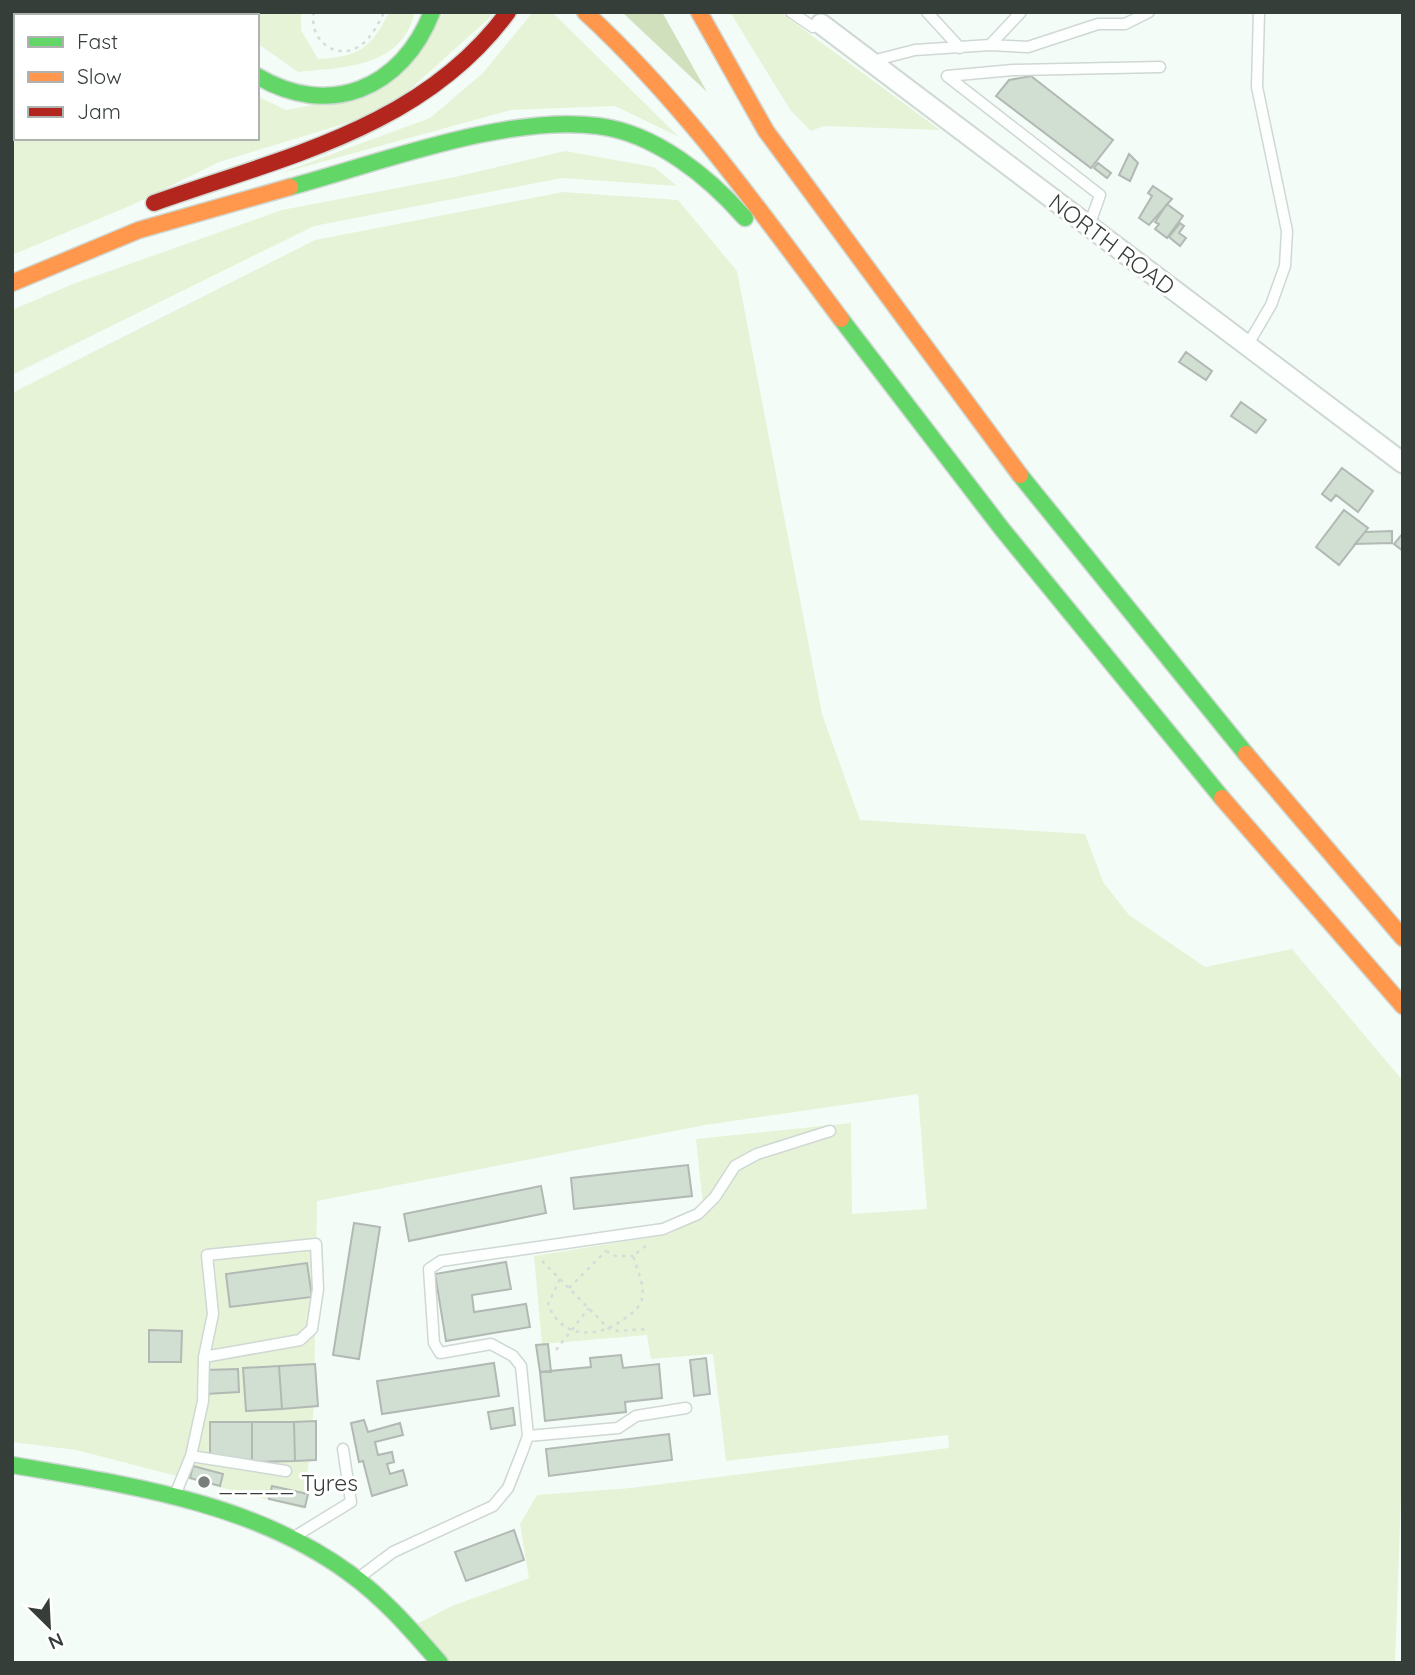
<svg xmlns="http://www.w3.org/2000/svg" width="1415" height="1675" viewBox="0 0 1415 1675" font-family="Quicksand,sans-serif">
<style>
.green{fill:#e6f3d7}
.forest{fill:#d1e0bc}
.building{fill:#d1ded2;stroke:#b2b8b4;stroke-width:2}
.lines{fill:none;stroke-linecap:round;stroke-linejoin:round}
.lane-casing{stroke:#cfd8d3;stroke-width:13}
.street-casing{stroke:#cfd8d3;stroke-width:23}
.fast-casing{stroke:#cfd8d3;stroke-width:19}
.slow-casing{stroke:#cfd8d3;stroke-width:19}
.jam-casing{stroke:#cfd8d3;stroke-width:19}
.path{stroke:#d8dbd9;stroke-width:2.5;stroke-dasharray:3.5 5;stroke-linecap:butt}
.lane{stroke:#fdfffe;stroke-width:10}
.street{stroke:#fdfffe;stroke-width:19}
.fast{stroke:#63d668;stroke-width:16}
.slow{stroke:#ff974d;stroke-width:16}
.jam{stroke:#b3261e;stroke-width:16}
.poi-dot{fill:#78807c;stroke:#fff;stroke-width:2.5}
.labels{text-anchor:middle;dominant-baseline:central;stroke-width:6;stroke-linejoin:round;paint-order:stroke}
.street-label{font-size:23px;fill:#353e39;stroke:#fff}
.poi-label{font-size:23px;fill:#353e39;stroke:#fff;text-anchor:start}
</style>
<rect width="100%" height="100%" fill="#f4fcf8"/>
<!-- green -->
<path class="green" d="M 124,12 L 200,12 L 201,16 L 121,16 Z
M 234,12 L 301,12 L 301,30 L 318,59 C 358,57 371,49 389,12 L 415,12 C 401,68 345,67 298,72 L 257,43 L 257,16 L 236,16 Z
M 445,12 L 496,12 L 386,111 L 219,162 L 132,205 L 12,255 L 12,145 L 18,138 L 257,138 L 257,96 L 286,110 L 361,96 Z
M 533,12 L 552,12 L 679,137 L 615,106 L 511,110 L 278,174 L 430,118 L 483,73 Z
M 730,12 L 780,12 L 940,130 L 824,126 L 811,131 L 791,111 Z
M 565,151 L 654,167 L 677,186 L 562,178 L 314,226 L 12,375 L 12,310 L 73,284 L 282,210 L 455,177 Z
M 563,192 L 678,200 L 737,271 L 822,714 L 860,820 L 1085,834 L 1103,882 L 1129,915 L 1205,967 L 1292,949 L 1403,1081 L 1403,1442 L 1395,1663 L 446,1663 L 413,1626 L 452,1606 L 529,1578 L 520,1524 L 537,1495 L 631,1488 L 949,1448 L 948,1435 L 726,1461 L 713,1354 L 651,1359 L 647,1335 L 542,1344 L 534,1256 L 670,1234 L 704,1215 L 696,1139 L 851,1123 L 852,1214 L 927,1209 L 918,1094 L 705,1125 L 317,1201 L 314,1406 L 304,1509 L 76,1450 L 12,1442 L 12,393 L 315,240 Z"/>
<!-- forest -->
<path class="forest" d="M 622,12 L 662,12 L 707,92 Z"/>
<!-- building -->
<path class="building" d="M 1031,76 L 1113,140 L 1091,168 L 996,96 L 1009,80 Z
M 1129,154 L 1138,163 L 1130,181 L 1119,175 Z
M 1098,163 L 1111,173 L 1107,178 L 1094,168 Z
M 1153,186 L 1172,199 L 1149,225 L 1139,218 L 1152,196 L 1148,193 Z
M 1167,204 L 1183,216 L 1167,238 L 1155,229 L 1159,224 L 1155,222 Z
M 1180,223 L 1184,226 L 1179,233 L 1186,238 L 1180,246 L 1169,237 Z
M 1186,352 L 1212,371 L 1206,380 L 1179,362 Z
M 1241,402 L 1266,420 L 1256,433 L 1231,416 Z
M 1342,468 L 1373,491 L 1358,512 L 1336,495 L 1331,501 L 1322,494 Z
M 1344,510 L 1368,528 L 1339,565 L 1316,547 Z
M 1392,531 L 1392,543 L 1355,544 L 1365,532 Z
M 1403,533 L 1403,551 L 1394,544 Z
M 688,1165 L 692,1196 L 574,1209 L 571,1178 Z
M 541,1186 L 546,1213 L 409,1241 L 404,1214 Z
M 354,1223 L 380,1227 L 359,1359 L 333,1355 Z
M 506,1262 L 511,1289 L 472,1295 L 474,1312 L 526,1304 L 530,1327 L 446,1341 L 435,1274 Z
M 307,1263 L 312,1297 L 230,1307 L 226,1274 Z
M 149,1330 L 182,1331 L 181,1362 L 149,1362 Z
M 548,1344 L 551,1372 L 540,1372 L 536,1345 Z
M 621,1355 L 623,1368 L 659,1364 L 662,1398 L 625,1402 L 626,1412 L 545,1421 L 540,1372 L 591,1367 L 590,1358 Z
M 706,1358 L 710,1394 L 694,1396 L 690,1360 Z
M 494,1363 L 499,1396 L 382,1414 L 377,1381 Z
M 315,1364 L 318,1406 L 282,1409 L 279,1366 Z
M 279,1366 L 282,1409 L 246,1411 L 243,1368 Z
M 238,1369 L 239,1392 L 206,1394 L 205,1370 Z
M 513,1408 L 515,1425 L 491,1429 L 488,1412 Z
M 364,1420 L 368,1432 L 400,1423 L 403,1435 L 375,1442 L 378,1455 L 392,1452 L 394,1462 L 387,1464 L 390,1474 L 403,1470 L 407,1485 L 372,1496 L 363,1461 L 359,1462 L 351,1423 Z
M 316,1421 L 316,1460 L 295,1461 L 294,1422 Z
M 210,1422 L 252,1422 L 252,1462 L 210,1454 Z
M 252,1422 L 294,1422 L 295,1461 L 252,1462 Z
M 669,1434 L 672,1460 L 549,1476 L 546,1449 Z
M 193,1466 L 223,1474 L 220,1486 L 190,1478 Z
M 272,1486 L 308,1494 L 305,1507 L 269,1499 Z
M 514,1530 L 524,1560 L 466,1581 L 455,1552 Z"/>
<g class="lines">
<!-- lane casing -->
<g class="lane-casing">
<path id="lane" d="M 791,12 L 813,27 L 821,24
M 927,12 L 960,48
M 990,45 L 1028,47 L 1098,24 L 1125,24 L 1149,12
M 872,61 L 915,50 L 990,45 L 1021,12
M 1089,226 L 1100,195 L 947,76 L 1013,70 L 1160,67
M 1247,346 L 1271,305 L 1285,266 L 1287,231 L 1257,87 L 1259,12
M 528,1436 L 618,1428 L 636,1416 L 686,1408
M 191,1456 L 286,1471
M 175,1495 L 191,1456 L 203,1401 L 204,1357 L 213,1314 L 207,1255 L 316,1244 L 318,1289 L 312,1329 L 300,1340 L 204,1357
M 294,1537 L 351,1502 L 343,1449
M 357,1579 L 393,1552 L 493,1506 L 508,1488 L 521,1455 L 528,1436 L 521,1366 L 513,1356 L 491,1344 L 440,1353 L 434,1343 L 429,1269 L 441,1261 L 663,1229 L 698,1214 L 715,1197 L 735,1166 L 757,1154 L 830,1131"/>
</g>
<!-- street casing -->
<g class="street-casing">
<path id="street" d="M 821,24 L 1403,463"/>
</g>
<!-- fast casing -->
<g class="fast-casing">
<path id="fast" d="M 99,16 L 102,12
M 12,34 L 16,29
M 257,76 C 329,119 402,89 432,12
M 12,118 L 16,114
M 290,187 C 379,163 507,114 598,126 C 655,133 708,176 745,218
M 841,319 L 1002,529 L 1222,798
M 1020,475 L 1246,754
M 12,1465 C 128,1485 252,1502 349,1573 C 384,1598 412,1631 440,1663"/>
</g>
<!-- slow casing -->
<g class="slow-casing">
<path id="slow" d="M 212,12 L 214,16
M 585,12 C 684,103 761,212 841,319
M 699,12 L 766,131 L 1020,475
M 12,283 L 139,230 L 290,187
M 1246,754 L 1403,938
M 1222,798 L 1403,1006"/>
</g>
<!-- jam casing -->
<g class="jam-casing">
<path id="jam" d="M 154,203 C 283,157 423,128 508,12"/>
</g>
<!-- path -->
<path class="path" d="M 314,12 C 308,37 333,61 358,47 C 370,40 378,25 384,12
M 606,1251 L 616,1256 L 633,1256
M 542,1261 L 560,1279 L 548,1304 C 561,1339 597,1339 624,1319 C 631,1314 640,1308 642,1299 C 645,1285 637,1269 633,1256 L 648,1244
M 560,1279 L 608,1328 L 618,1331 L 649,1329
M 569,1288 L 606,1251
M 556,1350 L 589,1308"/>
<!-- lane -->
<use href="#lane" class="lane"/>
<!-- street -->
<use href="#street" class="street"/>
<!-- fast -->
<use href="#fast" class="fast"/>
<!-- slow -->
<use href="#slow" class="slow"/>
<!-- jam -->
<use href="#jam" class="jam"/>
</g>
<!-- markers -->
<circle class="poi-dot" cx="204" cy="1482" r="7"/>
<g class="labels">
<!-- street labels -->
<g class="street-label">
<text transform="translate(1112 244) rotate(37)">NORTH ROAD</text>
</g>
<!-- poi labels -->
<g class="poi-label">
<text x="218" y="1482">_____ Tyres</text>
</g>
</g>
<!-- border -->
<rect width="1415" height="1675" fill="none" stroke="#353e39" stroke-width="28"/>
<!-- legend -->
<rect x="14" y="14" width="245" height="126" fill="#ffffff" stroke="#aeb2b0" stroke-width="2"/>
<rect x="28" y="37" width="35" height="10" fill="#63d668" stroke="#aeb2b0" stroke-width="2"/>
<text x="77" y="49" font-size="21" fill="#353e39">Fast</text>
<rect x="28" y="72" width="35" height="10" fill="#ff974d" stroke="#aeb2b0" stroke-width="2"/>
<text x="77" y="84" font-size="21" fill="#353e39">Slow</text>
<rect x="28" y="107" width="35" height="10" fill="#b3261e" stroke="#aeb2b0" stroke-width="2"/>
<text x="77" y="119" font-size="21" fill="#353e39">Jam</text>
<!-- north arrow -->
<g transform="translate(49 1626) rotate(156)" stroke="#ffffff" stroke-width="5" paint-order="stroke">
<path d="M0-5L12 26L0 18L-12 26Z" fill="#353e39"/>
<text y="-10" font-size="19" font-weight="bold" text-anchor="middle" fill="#353e39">N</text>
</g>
</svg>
